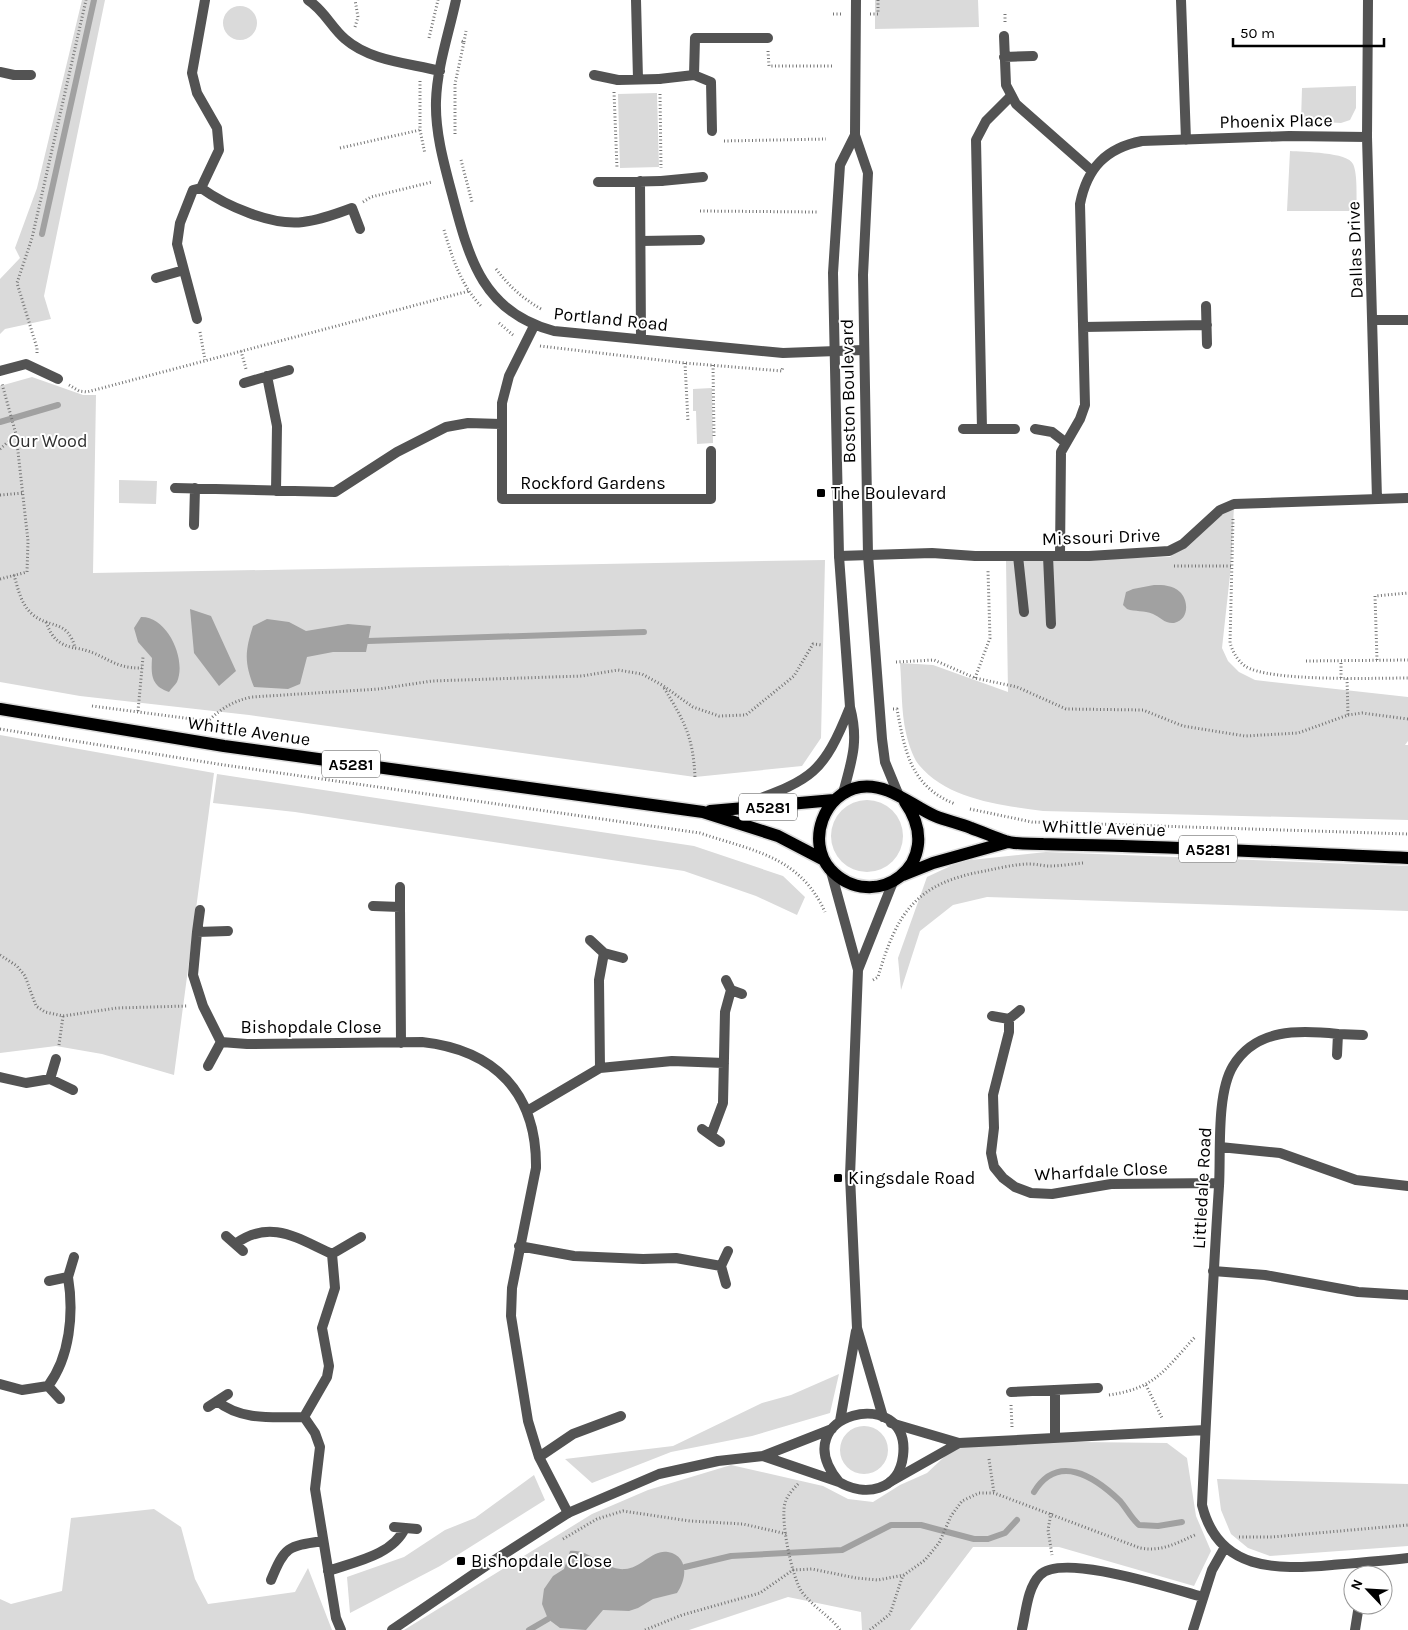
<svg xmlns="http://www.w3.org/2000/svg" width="1408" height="1630" viewBox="0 0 1408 1630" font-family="Karla,sans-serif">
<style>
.green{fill:#dadada}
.water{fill:#a1a1a1}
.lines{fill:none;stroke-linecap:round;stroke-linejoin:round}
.stream{stroke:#a1a1a1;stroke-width:6}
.primary-casing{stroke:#dbdbdb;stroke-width:15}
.path{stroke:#757575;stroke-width:3;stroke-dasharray:1 2.5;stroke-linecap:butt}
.service{stroke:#535353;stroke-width:10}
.pedestrian{stroke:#535353;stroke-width:10}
.minor{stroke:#535353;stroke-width:10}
.tertiary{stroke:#535353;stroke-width:10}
.primary{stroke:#000;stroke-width:12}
.poi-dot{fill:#000;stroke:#fff;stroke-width:2}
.labels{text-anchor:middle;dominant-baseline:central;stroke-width:4;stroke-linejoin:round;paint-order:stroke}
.shield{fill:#fff;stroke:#4c4c4c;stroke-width:1}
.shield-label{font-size:16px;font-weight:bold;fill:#000}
.street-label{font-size:18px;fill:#000;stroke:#fff}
.park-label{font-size:18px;fill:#313131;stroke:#fff}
.poi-label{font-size:18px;fill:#000;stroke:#fff;text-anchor:start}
</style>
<rect width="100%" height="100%" fill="#fff"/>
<!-- green -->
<path class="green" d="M 82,0 L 105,0 L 44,296 L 51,319 L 5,329 L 0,334 L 0,279 L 20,258 L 15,248 L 37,188 Z
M 875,0 L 978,0 L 979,27 L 875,29 Z
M223 23a17 17 0 1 1 34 0a17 17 0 1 1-34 0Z
M 1356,86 L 1356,108 L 1350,120 L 1341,123 L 1301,121 L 1302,88 Z
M 657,93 L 659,167 L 620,168 L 618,94 Z
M 1290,151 C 1303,152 1348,152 1353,164 C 1358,174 1356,199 1357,211 L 1287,211 Z
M 32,377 L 83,395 L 96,395 L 93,573 L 825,560 L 821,738 L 802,766 L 695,777 L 249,715 L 80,696 L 0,682 L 0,386 Z
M 712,388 L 713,443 L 697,444 L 696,411 L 693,411 L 693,389 Z
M 119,480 L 157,481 L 156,504 L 119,503 Z
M 1234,506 L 1231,566 L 1222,648 L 1228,661 L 1239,672 L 1255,680 L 1408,697 L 1408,741 L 1405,745 L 1408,745 L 1408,820 L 1043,811 C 1001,805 948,800 919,765 C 913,758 908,742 906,733 C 901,711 902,686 900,663 L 933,665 L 1008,692 L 1006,560 L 1170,557 C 1193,540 1208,522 1234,506 Z
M 0,735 L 214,773 L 174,1075 L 102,1054 L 56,1046 L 0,1053 Z
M 217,774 L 694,846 L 783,876 L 805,897 L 797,915 L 756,896 L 684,871 L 295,812 L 213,803 Z
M831 836a36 36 0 1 1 72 0a36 36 0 1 1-72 0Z
M 1046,852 L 1408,866 L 1408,911 L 987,897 L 953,905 L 920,931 L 901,990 L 898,958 L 927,877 L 961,861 Z
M 839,1374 L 830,1413 L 752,1436 L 671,1452 L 592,1483 L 565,1459 L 673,1446 L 762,1403 L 791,1395 Z
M840 1450a24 24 0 1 1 48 0a24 24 0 1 1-48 0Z
M 984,1441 L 1167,1443 L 1187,1458 L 1196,1516 L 1211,1551 L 1194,1586 L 1059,1547 L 973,1547 L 910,1630 L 862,1630 L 861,1612 L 788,1597 L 689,1630 L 404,1630 L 592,1514 L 648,1490 L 731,1465 L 823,1486 L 848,1499 L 873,1502 L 900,1485 L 927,1473 L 959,1443 Z
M 534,1475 L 545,1500 L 440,1566 L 350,1613 L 347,1577 L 404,1557 L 445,1530 L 475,1518 Z
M 1217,1479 L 1408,1484 L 1408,1546 L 1270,1556 L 1248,1548 L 1231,1534 L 1221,1510 Z
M 154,1509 L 181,1527 L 195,1579 L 208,1604 L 295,1592 L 308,1568 L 332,1630 L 0,1630 L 0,1599 L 11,1604 L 62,1591 L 71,1518 Z"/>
<!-- water -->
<path class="water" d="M 1154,585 C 1163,585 1173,585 1180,592 C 1189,601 1189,620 1174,623 C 1165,624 1160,617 1153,614 C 1144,610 1135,612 1127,609 L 1123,605 L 1126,592 L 1133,589 Z
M 190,609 L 211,616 L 236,671 L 219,686 L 194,653 Z
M 141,617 C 167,616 187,659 177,682 C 175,685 171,689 169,692 C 151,686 151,675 152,658 L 138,642 L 134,628 Z
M 267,619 L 289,622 L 306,631 L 348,624 L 371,626 L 366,652 L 333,652 L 307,657 L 300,684 L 288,689 L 254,687 C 244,662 245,651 253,626 Z
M 570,1551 C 590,1549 605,1571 625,1569 C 641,1568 653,1549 668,1552 C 689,1556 687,1579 677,1593 L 653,1599 L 638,1608 L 629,1611 L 603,1610 L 586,1630 L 560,1628 L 548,1619 L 542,1604 L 544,1589 L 553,1576 L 564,1569 Z"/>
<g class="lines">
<!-- stream -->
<path class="stream" d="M 42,234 L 94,0
M 0,422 L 58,405
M 368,641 L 644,632
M 1034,1492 C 1058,1453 1094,1476 1120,1501 C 1127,1509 1131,1518 1139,1525 L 1158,1526 L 1182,1522
M 685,1567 L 731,1556 L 842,1550 L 891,1525 L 921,1525 L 974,1539 L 988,1539 L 1005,1533 L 1017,1520
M 529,1630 L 548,1619"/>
<!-- primary casing -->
<g class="primary-casing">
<path id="primary" d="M 0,709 L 224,746 L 703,812 L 778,836 L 824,860
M 905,802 C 949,864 873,916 830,869 C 806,841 824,793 860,787 C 889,783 910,805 935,816 C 947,821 959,823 971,828 C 982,832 994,837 1005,841 C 1017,845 1031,843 1043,844 C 1069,845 1095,845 1122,846 C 1217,849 1313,854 1408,858
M 710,811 L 834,800
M 903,875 L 933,863 L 1008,842"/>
</g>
<!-- path -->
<path class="path" d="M 833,14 L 841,14
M 870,14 L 878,14 L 878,0
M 1005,14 L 1005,23
M 355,27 L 358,17 L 355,0
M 429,38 L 438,0
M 464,42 L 466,31
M 768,51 L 769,66 L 834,66
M 420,81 L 420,130 L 425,154
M 614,92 L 617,168
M 660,94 L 661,168
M 455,134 L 455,84 L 464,42 L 461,41
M 724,141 L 826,139
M 340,148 L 420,130
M 461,160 L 472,202
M 363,202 L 371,197 L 432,182
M 700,211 L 817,212
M 444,230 C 452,257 461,286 482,307
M 496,269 C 509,286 522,298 541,309
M 499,323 L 513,335
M 200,332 L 205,360
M 540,346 L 685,363 L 782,371 L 783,366
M 241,351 L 246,369
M 37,353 L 37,348 L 17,283 L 32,238 L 86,0
M 685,363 L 688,422
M 713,365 L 714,437
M 69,385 L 79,391 L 87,392 L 469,291
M 0,449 L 16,435
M 0,495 L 24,493
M 1233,519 L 1230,643 C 1233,652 1237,660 1245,666 C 1268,682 1375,678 1408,678
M 1174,566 L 1231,566
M 14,575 C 18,589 21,604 32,614 C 49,629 68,619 75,648 C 104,652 111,669 142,668
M 0,579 L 27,572 L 28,541 L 16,434 L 2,384
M 46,622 C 52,638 58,644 74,648
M 1377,660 L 1375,596 L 1408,593
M 1306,661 L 1408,660
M 896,662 L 934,660 L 975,678 L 1017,687 L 1066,709 L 1143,710 L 1183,726 L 1245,736 L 1298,733 L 1348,715 L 1347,678
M 975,678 L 990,638 L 988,571
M 1341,678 L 1341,661
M 664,688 C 685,722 693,737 695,777
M 92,706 L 208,721 C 222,708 233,701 252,697 L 379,689 L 432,681 L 582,676 L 618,670 L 642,674 L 662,685 L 693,707 L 719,716 L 746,715 L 794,676 L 813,644 L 822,645
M 893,709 L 897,709 C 905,751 910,786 955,804
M 138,711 L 143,657
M 1348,715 L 1362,713 L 1408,719
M 0,729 L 224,765 L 700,833 C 753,851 800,856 825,912
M 970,809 L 1032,822 L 1408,834
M 0,955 L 17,966 L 25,976 L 36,1006 L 45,1012 L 63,1016 L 117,1008 L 187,1006
M 873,980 L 878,977 C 897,912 916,883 985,871 C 999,868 1016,864 1030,864 C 1037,864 1043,866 1049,866 C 1060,866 1072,864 1083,863
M 59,1045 L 63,1016
M 1146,1385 L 1162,1418
M 1109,1395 C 1157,1388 1165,1369 1196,1336
M 1011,1405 L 1012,1427
M 989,1459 L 994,1493
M 798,1484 C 793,1489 787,1496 785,1503 C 780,1520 792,1578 802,1592 C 814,1608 829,1615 840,1630
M 1051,1513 L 1048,1530 L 1052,1555
M 1239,1537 L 1272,1537 L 1408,1525
M 563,1539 L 597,1519 L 623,1511 L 690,1521 L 743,1524 L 787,1534
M 645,1630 L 682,1615 L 760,1593 L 793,1570 L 812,1569 L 856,1578 L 878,1580 L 904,1575 L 925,1560 L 939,1543 L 951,1516 L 962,1501 L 979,1493 L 994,1493 L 1140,1548 C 1162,1552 1177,1543 1197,1534
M 870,1630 L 890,1614 L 903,1575"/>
<!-- service -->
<path class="service" d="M 594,75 L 618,80
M 694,75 L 711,82 L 712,131
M 659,79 L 694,75 L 695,38 L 768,38
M 661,181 L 703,177
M 598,182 L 617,182
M 641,241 L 700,240
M 963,429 L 1015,429
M 982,429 L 976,140 L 986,121 L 1011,96
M 1035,429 L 1052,432 L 1065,442
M 1018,556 L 1024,612
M 1048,556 L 1051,624
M 1213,1271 L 1265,1275 L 1358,1292 L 1408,1295"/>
<!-- pedestrian -->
<path class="pedestrian" d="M 0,371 L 26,364 L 58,379"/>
<!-- minor -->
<path class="minor" d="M 308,0 C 324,10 331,27 345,39 C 370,61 409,63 440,71
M 456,0 C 449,33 437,67 436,101 C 435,132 444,164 452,194 C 469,258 482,312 554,331 L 783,353 L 863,350
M 636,0 L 638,79
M 1181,0 L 1186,140
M 1368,0 L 1367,137 L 1377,499
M 1004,36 L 1006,85 L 1016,104 L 1092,171
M 1004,57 L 1033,56
M 0,72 L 14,75 L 31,75
M 618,80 L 659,79
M 640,181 L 641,339
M 617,182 L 661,181
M 201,188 C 226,206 272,226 303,222 C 320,220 336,214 352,208 L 360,229
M 156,278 L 184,270
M 1206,306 L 1207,344
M 197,319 L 177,244 L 180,223 L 193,190 L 201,188 L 219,150 L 217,128 L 197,93 L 192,73 L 205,0
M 1374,320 L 1408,320
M 534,326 L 509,376 L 502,403 L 502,499 L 711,499 L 711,451
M 1083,327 L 1207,325
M 267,376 L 277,426 L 276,491
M 244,383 L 289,370
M 175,488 L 335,492 L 397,452 L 446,427 L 468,423 L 501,424
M 194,525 L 195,488
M 839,556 L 932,553 L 975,556 L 1089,556 L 1169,551 L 1183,544 L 1220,510 L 1234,504 L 1407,498
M 1060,556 L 1061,452 L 1080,419 L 1085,405 L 1080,204 C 1087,168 1106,148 1142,141 L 1289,136 L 1367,137
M 373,906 L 400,907 L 400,887
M 400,907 L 401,1043
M 197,932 L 200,910
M 590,940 L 604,953 L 623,958
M 726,980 L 731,990 L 742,994
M 992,1016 L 1009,1019 L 1020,1010
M 1009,1019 L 1009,1032 L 993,1095 L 994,1128 L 991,1153 L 994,1167 L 1003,1178 L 1015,1187 L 1031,1193 L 1052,1194 L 1111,1184 L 1219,1183
M 1338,1034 L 1363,1035
M 221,1042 L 247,1044 L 422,1042 C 495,1050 537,1093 536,1168 L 512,1288 L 511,1316 L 528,1421 L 539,1457 L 568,1513
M 1337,1055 L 1338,1034 C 1299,1030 1256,1028 1233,1066 C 1216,1094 1221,1154 1219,1186 C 1212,1292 1207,1399 1202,1505 C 1218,1571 1276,1570 1332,1565 C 1357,1563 1383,1561 1408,1558
M 208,1066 L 221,1042 L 203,1006 L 193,975 L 197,932 L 228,931
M 600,1068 L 599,980 L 604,953
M 0,1077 L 26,1083 L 50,1079 L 73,1090
M 50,1079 L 56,1059
M 527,1111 L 600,1068 L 672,1061 L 724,1063
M 702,1129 L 720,1142
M 711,1135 L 723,1103 L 725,1012 L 731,990
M 1220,1147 L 1280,1153 L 1356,1180 L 1408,1186
M 226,1236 L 243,1251
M 235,1244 C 271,1218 298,1239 332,1254 L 335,1288 L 322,1328 L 329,1366 L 327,1377 L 304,1417 L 315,1433 L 320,1447 L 315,1489 L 336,1618 L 341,1630
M 519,1246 L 574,1256 L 643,1259 L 676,1258 L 721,1266
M 332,1254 L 361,1237
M 68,1277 L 74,1257
M 49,1281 L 68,1277 C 74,1313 70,1357 48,1386 L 60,1399
M 726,1284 L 721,1266 L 728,1251
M 0,1384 L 22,1390 L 48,1386
M 1011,1392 L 1098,1388
M 217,1401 C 241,1421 274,1417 304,1417
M 208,1407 L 228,1394
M 891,1423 L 959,1443 L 1205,1430
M 1055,1437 L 1055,1390
M 539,1457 L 573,1434 L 621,1416
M 890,1482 L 959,1443
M 394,1527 L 417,1529
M 328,1571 C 354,1562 393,1555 405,1528
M 271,1580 C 285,1546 288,1546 323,1541
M 1022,1629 C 1026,1613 1027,1588 1040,1575 C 1062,1552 1172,1589 1203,1597
M 1193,1630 L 1212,1570 L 1225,1547
M 1355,1630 L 1359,1605"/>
<!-- tertiary -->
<path class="tertiary" d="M 856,0 L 855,135 L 868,173 L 863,275 L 868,555 L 882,739 L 885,762 L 899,796
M 843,793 C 852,760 859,741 850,707 L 839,556 L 833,273 L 840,165 L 855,135
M 743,805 C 811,779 822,777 850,707
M 830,868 L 858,970 L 850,1176 L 857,1328 L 883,1417
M 858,970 L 893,882
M 840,1421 L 856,1331
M 763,1456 L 839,1482 C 865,1497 899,1491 903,1456 C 912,1383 782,1413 839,1482
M 392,1630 L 490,1563 L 568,1513 L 659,1474 L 718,1461 L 763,1456 L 832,1429"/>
<!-- primary -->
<use href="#primary" class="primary"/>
</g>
<!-- markers -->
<g class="poi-dot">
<rect x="816" y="488" width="10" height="10" rx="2.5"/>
<rect x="833" y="1173" width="10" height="10" rx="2.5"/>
<rect x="456" y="1556" width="10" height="10" rx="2.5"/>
</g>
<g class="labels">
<!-- shield labels -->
<g class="shield">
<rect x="322" y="750.5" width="58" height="27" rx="4"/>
<rect x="739" y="793.5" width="58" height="27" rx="4"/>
<rect x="1179" y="835.5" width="58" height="27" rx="4"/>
</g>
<g class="shield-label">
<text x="351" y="764">A5281</text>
<text x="768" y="807">A5281</text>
<text x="1208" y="849">A5281</text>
</g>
<!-- street labels -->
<g class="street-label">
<text transform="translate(1276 121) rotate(-1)">Phoenix Place</text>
<text transform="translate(1355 250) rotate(-92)">Dallas Drive</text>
<text transform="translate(611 319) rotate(6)">Portland Road</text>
<text transform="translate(848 391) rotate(-91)">Boston Boulevard</text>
<text x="593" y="483">Rockford Gardens</text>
<text transform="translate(1101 537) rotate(-2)">Missouri Drive</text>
<text transform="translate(249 731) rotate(8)">Whittle Avenue</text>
<text transform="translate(1104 828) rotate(2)">Whittle Avenue</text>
<text x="311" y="1027">Bishopdale Close</text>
<text transform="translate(1101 1171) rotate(-3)">Wharfdale Close</text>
<text transform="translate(1202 1188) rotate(-87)">Littledale Road</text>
</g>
<!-- park labels -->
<g class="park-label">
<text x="48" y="441">Our Wood</text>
</g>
<!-- poi labels -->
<g class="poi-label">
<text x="831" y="493">The Boulevard</text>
<text x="848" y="1178">Kingsdale Road</text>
<text x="471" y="1561">Bishopdale Close</text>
</g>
</g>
<!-- north arrow -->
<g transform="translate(1368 1590) rotate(295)"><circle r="24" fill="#ffffff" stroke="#999999"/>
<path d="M0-4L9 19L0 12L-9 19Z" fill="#000000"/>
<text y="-8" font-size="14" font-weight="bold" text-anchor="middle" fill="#000000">N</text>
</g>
<!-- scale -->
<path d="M1233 38v8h151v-8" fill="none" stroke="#000000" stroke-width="2.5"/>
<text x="1240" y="38" font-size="15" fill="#000000" stroke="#ffffff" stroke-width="4" paint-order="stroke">50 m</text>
</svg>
